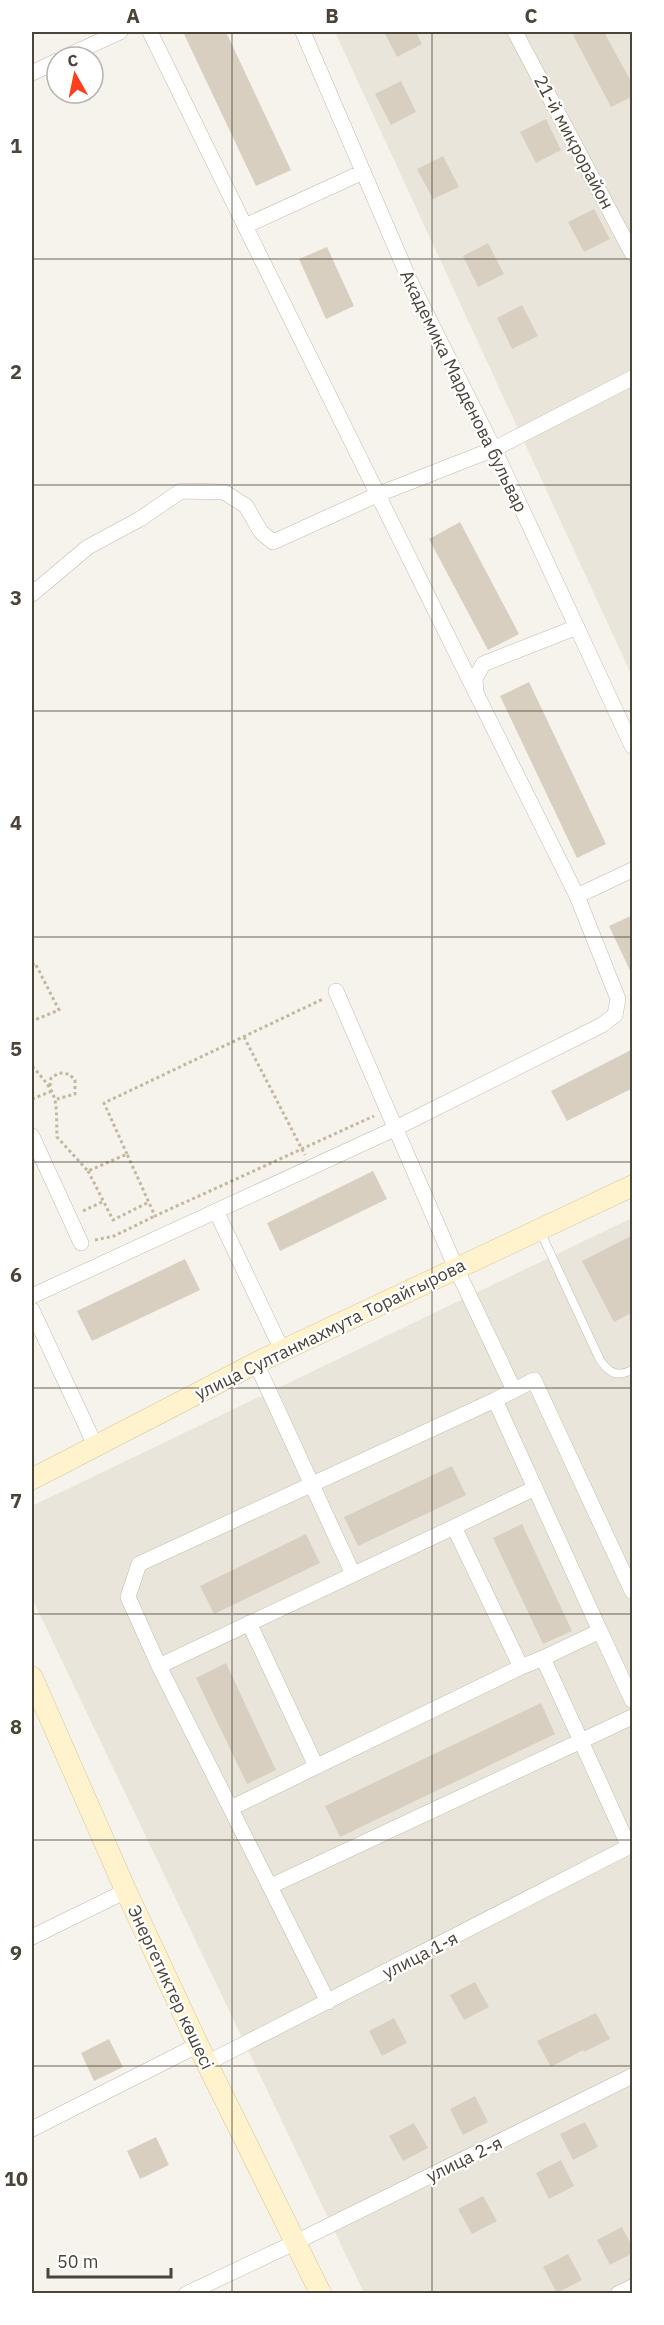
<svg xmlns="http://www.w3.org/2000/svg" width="664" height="2325" viewBox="0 0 664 2325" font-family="'IBM Plex Sans',sans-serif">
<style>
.residential{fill:#eae5da}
.building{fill:#d8cfc1}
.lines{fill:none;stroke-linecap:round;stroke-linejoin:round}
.lane-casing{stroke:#c2bbae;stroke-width:9}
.street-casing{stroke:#c2bbae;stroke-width:16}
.secondary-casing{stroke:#d6c79b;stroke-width:22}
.path{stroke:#c4b79f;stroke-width:3;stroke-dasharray:3 3;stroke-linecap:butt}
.lane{stroke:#fff;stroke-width:8}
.street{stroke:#fff;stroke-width:15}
.secondary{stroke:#fff3cd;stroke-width:21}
.grid{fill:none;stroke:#4b4439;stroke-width:1.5;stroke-opacity:0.55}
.labels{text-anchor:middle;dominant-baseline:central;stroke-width:4.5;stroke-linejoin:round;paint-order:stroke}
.street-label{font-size:18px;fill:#4b4439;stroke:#fff}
.neatline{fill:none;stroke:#4b4439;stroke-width:2}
.grid-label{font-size:20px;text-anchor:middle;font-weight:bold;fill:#4b4439}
</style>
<rect width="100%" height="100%" fill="#f6f3ec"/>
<!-- residential -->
<path class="residential" d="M 335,32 L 632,32 L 632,676 Z
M 632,1218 L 632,2293 L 364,2293 L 32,1598 L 32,1506 Z"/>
<!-- building -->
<path class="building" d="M 183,32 L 226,32 L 291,170 L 256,186 Z
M 384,32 L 416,32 L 422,44 L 397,57 Z
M 581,32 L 604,32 L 633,85 L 633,96 L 611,107 L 573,35 Z
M 401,81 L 416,112 L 391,125 L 375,94 Z
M 546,119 L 561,150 L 536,163 L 520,132 Z
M 443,156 L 459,187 L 433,199 L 417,169 Z
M 594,209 L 610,239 L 584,252 L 568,222 Z
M 488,243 L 504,274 L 478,287 L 463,256 Z
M 327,247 L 354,306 L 326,319 L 299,259 Z
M 522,305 L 538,336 L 512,349 L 497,318 Z
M 460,522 L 519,634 L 488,650 L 429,539 Z
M 529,682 L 606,844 L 577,858 L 500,696 Z
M 633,915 L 633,977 L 609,926 Z
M 633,1049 L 633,1088 L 567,1121 L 551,1091 Z
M 373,1171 L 387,1199 L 280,1251 L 267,1223 Z
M 633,1235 L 633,1312 L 614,1322 L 582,1261 Z
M 185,1259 L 200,1290 L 92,1341 L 77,1311 Z
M 452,1466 L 466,1495 L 358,1546 L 344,1517 Z
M 522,1524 L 572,1631 L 543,1644 L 493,1538 Z
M 306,1534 L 320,1563 L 214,1614 L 200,1586 Z
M 226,1663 L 276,1770 L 247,1784 L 196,1678 Z
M 541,1703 L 555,1734 L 340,1837 L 325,1806 Z
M 475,1982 L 489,2007 L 464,2020 L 450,1995 Z
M 596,2013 L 610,2039 L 584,2052 L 583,2050 L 551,2067 L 537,2041 Z
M 394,2018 L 407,2043 L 382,2056 L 369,2031 Z
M 109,2039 L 123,2067 L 94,2081 L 81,2053 Z
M 475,2096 L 488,2122 L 463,2135 L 450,2109 Z
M 585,2122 L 598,2147 L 573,2160 L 560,2134 Z
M 414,2123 L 428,2148 L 403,2161 L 389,2136 Z
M 156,2137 L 169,2165 L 140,2179 L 127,2151 Z
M 561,2160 L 574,2186 L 549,2199 L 536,2173 Z
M 483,2196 L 497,2221 L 472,2234 L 458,2209 Z
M 622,2227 L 633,2248 L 633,2253 L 610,2265 L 597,2240 Z
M 568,2254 L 582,2280 L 557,2293 L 543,2267 Z"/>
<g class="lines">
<!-- lane casing -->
<g class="lane-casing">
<path id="lane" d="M 540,1231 L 600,1360 C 610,1374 617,1377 632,1370"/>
</g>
<!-- street casing -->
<g class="street-casing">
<path id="street" d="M 150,32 L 245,226 L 363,172
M 303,32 L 410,281 L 494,449 L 632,746
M 515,32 L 632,253
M 65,57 L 120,32
M 32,73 L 57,61
M 245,226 L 475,691
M 32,594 L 88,547 L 140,519 L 181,491 L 224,492 L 246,506 L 261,532 L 273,542 L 379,494 L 494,449 L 632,378
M 577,896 L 632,870
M 336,991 L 456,1268 L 514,1390
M 32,1136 L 81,1243
M 216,1211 L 282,1350
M 32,1296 L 390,1131 L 602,1025 L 615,1015 L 618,999 L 577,896 L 476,693 L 475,679 L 483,664 L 577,627
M 32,1310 L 96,1447
M 256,1363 L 353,1574
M 495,1400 L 600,1631 L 543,1658
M 249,1623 L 316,1766
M 600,1631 L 632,1700
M 159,1666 L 454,1527
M 231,1808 L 521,1667 L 454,1527 L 535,1488
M 629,1847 L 581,1741 L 632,1717
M 271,1886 L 581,1741 L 543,1658 L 521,1667
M 32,1937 L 126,1891
M 328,2002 L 159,1666 L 128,1597 L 139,1564 L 495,1400 L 534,1380 L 632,1591
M 207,2063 L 632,1845
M 32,2129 L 198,2045
M 186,2294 L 296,2242 L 632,2076
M 618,2294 L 632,2287"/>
</g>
<!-- secondary casing -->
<g class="secondary-casing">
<path id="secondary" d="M 32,1479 L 256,1363 L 632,1186
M 32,1677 L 126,1891 L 198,2045 L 321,2294"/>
</g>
<!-- path -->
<path class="path" d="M 32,965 L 35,963 L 59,1010 L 32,1021
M 244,1037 L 305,1155
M 32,1066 C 59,1096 56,1097 57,1137 L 88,1171 L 127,1154 L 155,1216 L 374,1116
M 50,1086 L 51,1078 L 59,1073 L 69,1074 L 75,1080 L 75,1094 L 57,1099
M 32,1099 L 52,1091
M 127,1154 L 104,1103 L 323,999
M 88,1171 L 113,1220 L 149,1202
M 83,1211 L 104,1201
M 95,1240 L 114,1236 L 155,1216"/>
<!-- lane -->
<use href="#lane" class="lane"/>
<!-- street -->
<use href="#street" class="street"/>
<!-- secondary -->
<use href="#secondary" class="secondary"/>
</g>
<!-- grid -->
<path class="grid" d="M 232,32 L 232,2294M 432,32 L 432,2294M 32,259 L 632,259M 32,485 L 632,485M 32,711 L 632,711M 32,937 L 632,937M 32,1162 L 632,1162M 32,1388 L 632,1388M 32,1614 L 632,1614M 32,1840 L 632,1840M 32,2066 L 632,2066"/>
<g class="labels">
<!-- street labels -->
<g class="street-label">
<text transform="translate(574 142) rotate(62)">21-й микрорайон</text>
<text transform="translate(464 391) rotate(64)">Академика Марденова бульвар</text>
<text transform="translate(330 1329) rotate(-26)">улица Султанмахмута Торайгырова</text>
<text transform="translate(420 1955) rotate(-27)">улица 1-я</text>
<text transform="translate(171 1987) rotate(65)">Энергетиктер көшесі</text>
<text transform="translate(464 2159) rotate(-26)">улица 2-я</text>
</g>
</g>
<!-- border -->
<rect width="664" height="2325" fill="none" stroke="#ffffff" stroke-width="66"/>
<!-- north arrow -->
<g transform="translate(75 75) rotate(351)"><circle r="28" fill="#ffffff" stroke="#b7b4b0" stroke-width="1.5"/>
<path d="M0-4.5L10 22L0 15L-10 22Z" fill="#fc3f1d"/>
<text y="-9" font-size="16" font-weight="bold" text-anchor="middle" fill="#4b4439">С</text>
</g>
<!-- scale -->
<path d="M48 2268v9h123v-9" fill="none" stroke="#4b4439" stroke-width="3"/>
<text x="57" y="2268" font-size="18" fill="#4b4439" stroke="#ffffff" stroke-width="4.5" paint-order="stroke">50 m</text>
<rect x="33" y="33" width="598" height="2259" class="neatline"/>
<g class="grid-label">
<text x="133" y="23">A</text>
<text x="332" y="23">B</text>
<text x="531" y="23">C</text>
<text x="16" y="153">1</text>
<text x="16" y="379">2</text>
<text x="16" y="605">3</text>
<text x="16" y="830">4</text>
<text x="16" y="1056">5</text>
<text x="16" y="1282">6</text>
<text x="16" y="1508">7</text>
<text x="16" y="1734">8</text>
<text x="16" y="1960">9</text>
<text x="16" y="2186">10</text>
</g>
</svg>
